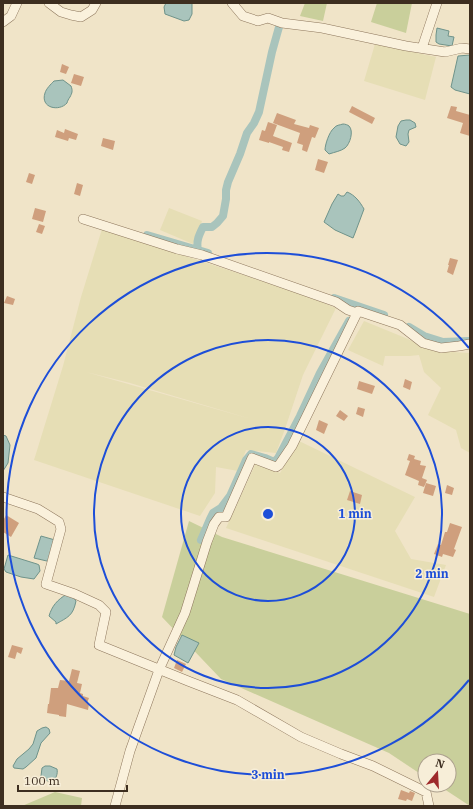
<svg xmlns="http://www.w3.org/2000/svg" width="473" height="809" viewBox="0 0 473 809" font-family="'IBM Plex Serif',serif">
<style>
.farmland{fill:#e6deb5;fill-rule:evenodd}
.green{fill:#c9cf9b}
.water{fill:#a9c4bc;stroke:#6f938a}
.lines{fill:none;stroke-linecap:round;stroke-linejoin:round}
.canal{stroke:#a9c4bc;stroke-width:8}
.building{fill:#cf9f7d}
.minor-casing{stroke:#8d765c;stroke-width:10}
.minor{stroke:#faf1dc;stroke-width:9}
.ring{fill:none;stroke:#1d4ed8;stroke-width:2}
.centre{fill:#1d4ed8;stroke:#f7eed8;stroke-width:2}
.ring-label{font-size:12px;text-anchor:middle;font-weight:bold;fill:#1d4ed8;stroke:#f7eed8;stroke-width:3;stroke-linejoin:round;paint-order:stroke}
</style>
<rect width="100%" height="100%" fill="#f0e4c8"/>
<!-- farmland -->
<path class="farmland" d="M 375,44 L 436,57 L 425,100 L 364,81 Z
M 169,208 L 202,221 L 193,244 L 160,230 Z
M 102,229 L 299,293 L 336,308 L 303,375 L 285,429 L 276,453 L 246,450 L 238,471 L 216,467 L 215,493 L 200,516 L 34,460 L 63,366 L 81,297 ZM 86,372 L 130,383 L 251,419 Z
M 364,321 L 408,339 L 433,351 L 470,353 L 470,453 L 461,448 L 456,430 L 428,415 L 441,388 L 424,372 L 419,355 L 410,356 L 385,356 L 383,366 L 348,350 Z
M 299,441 L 415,497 L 395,531 L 411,559 L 446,565 L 434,597 L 226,528 L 256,463 L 280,473 Z"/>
<!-- green -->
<path class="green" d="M 305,3 L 327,3 L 323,21 L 300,16 Z
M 377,3 L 412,3 L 406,33 L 371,22 Z
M 189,521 L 222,537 L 470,614 L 470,806 L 438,785 L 449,785 L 449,761 L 425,761 L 425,777 L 389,753 L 221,679 L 162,617 Z
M 55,792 L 82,798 L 81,806 L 22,806 Z"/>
<!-- water -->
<path class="water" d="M 166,3 L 192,3 L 192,14 L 189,20 L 184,21 L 165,14 L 164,7 Z
M 437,28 L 449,31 L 448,36 L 454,37 L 452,46 L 439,44 L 436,42 L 436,35 Z
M 470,55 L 470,94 L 455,90 L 451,87 L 458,56 Z
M 63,80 L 71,86 C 73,91 72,93 70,97 C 69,98 67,102 67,103 C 59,112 40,108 45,93 C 46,89 51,84 54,81 Z
M 406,120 L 410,120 L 415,123 L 416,127 L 409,130 L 408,134 L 409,142 L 406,146 L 400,144 L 396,137 L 398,126 L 401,121 Z
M 343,124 C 345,124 348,125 349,126 C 354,131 350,144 345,148 C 341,151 335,152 329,154 L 325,150 C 325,145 329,132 334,128 C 336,125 340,125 343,124 Z
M 347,192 C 355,195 360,202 364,209 L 355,233 L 353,238 L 335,230 L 324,222 L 332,204 L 338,194 L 341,196 L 344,196 Z
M 3,435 L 6,436 L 10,445 L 8,463 L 3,471 Z
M 41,536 L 55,540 L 51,562 L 34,558 Z
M 8,555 L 37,564 L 39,565 L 40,571 L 34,579 L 21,577 L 6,572 L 4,569 Z
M 67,594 L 73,597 L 76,601 C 73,616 68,617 56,624 L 56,622 L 49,616 C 52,606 57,600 67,594 Z
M 182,635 L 199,643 L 188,663 L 174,655 L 176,647 Z
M 46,727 L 49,729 L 50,733 L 41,743 L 36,758 L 26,767 L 23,769 L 14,768 L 13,766 L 17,759 L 29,749 L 33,744 L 37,731 L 42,728 Z
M 45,766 L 50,766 L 57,769 C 58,774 56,778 53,782 L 44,780 L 41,776 L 42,768 Z"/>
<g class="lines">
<!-- canal -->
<path class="canal" d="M 147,235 L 198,250
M 208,253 L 198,250 C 196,241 199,235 203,227 L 212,227 L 217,223 L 223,216 L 226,199 L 226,190 L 228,182 L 240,154 L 247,133 L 254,123 L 259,112 L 272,52 L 279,27
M 334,298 L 384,315
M 409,327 L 424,336 L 443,342 L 469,341
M 201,540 L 210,519 L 213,513 L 221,508 L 230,496 L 246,460 L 251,454 L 265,458 L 274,462 L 278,458 L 300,416 L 320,373 L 349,321"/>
</g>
<!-- building -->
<path class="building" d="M 62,64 L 69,67 L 66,74 L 60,72 Z
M 74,74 L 84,77 L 81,86 L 71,83 Z
M 352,106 L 375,118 L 372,124 L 349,112 Z
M 451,106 L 457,107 L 456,111 L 470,115 L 470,136 L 460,133 L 463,123 L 447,118 Z
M 277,113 L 296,120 L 294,124 L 309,128 L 310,125 L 319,128 L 315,138 L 312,137 L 307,152 L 302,150 L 303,145 L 297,143 L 300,133 L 273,123 Z
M 268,122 L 277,125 L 273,136 L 292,143 L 289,152 L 282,150 L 283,147 L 269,142 L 269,143 L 259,140 L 262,130 L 265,131 Z
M 65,129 L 78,134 L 76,140 L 69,138 L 68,141 L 55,137 L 57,130 L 64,133 Z
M 103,138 L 115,141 L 113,150 L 101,146 Z
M 318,159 L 328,162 L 324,173 L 315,170 Z
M 29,173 L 35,175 L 32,184 L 26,182 Z
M 77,183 L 83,185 L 80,196 L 74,194 Z
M 35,208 L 46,211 L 43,222 L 32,219 Z
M 39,224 L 45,226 L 42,234 L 36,232 Z
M 450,258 L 458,260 L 453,275 L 447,272 L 449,265 L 448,265 Z
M 7,296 L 15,299 L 13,305 L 4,303 Z
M 405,379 L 412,382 L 410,390 L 403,387 Z
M 359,381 L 375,386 L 372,394 L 357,389 Z
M 358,407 L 365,409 L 363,417 L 356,414 Z
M 340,410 L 348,416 L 344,421 L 336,416 Z
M 319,420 L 328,424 L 324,434 L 316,430 Z
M 409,454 L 415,456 L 414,459 L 421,461 L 420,465 L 426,466 L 422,478 L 427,480 L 424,487 L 418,485 L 419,481 L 405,475 L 410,461 L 407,460 Z
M 426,483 L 436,486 L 433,496 L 423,493 Z
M 447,485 L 454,488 L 452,495 L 445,493 Z
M 350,491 L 362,495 L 360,504 L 347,500 Z
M 6,515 L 19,523 L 11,537 L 3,532 L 3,521 Z
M 450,523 L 462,527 L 454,549 L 456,550 L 453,557 L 443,554 L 442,557 L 434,554 L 438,544 L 441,545 L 445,532 L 447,532 Z
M 12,645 L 23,648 L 21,654 L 17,652 L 15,659 L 8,657 Z
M 177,660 L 186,664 L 182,672 L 174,668 Z
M 72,669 L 80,671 L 77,683 L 82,684 L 80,693 L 83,694 L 83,696 L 89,698 L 87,703 L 89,704 L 88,710 L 67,704 L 66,717 L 59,716 L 59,715 L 47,713 L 48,704 L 49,704 L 51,688 L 58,688 L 60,680 L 69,681 Z
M 401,790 L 409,793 L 410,791 L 415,793 L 412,801 L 407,799 L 406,801 L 398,799 Z"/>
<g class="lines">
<!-- minor casing -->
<g class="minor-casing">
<path id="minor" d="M 49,3 L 61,12 L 71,15 L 81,17 L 92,10 L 96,3
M 232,3 L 243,16 L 258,21 L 268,18 L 282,23 L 322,28 L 406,46 L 445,52 L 462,48 L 470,49
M 3,22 L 11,16 L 17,3
M 422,48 L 437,3
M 83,219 L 177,249 L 202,255 L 336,302 L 348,310 L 357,313
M 3,497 L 38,509 L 59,522 L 61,529 L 46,584 L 75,594 L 99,605 L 106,612 L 99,645 L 188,681 L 237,700 L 301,737 L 341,754 L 373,766 L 426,792 L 429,806
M 115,806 L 130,751 L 159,670 L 185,613 L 207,542 L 214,524 L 219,517 L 226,517 L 252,458 L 276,467 L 279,465 L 292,446 L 358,311 L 400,325 L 423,343 L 441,348 L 459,346 L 470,344"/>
</g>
<!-- minor -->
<use href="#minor" class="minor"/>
</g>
<!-- distance rings -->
<g class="ring">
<circle cx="268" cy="514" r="87"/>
<circle cx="268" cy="514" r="174"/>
<path d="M469 680A261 261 0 1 1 469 348"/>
</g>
<circle cx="268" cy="514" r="6" class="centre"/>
<g class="ring-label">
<text x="355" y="518">1 min</text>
<text x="432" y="578">2 min</text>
<text x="268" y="779">3 min</text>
</g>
<!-- border -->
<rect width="473" height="809" fill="none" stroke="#3d2e20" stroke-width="8"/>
<!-- north arrow -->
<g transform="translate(437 773) rotate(18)"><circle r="19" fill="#f7eed8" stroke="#ada18e"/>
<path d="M0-3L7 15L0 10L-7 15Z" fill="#9e2a2b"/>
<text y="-6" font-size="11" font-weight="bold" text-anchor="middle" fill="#3d2e20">N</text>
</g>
<!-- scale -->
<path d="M18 785v6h109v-6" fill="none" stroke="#3d2e20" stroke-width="2"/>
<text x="24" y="785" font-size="12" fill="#3d2e20" stroke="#f7eed8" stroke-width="3" paint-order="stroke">100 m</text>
</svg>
